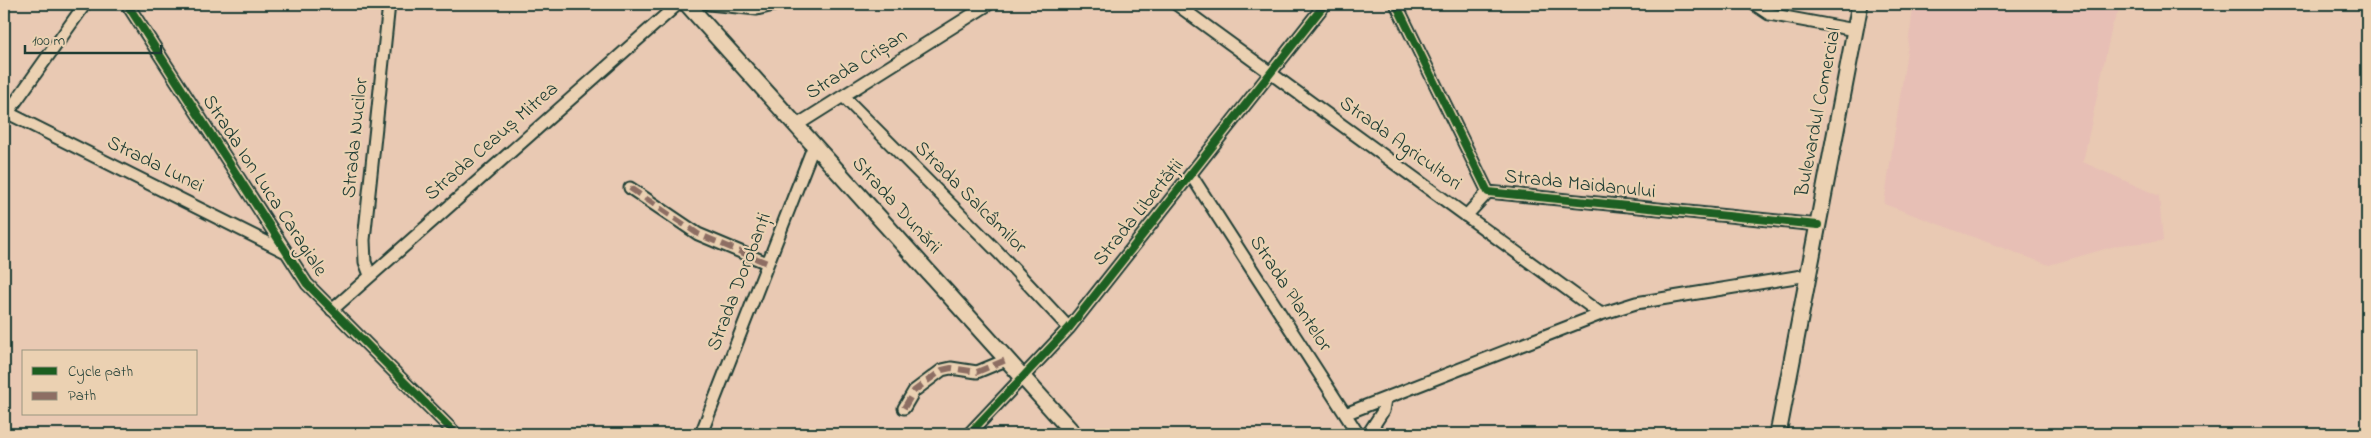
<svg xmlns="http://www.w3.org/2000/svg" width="2371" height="438" viewBox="0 0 2371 438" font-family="'Indie Flower',sans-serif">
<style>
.built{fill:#e7bfb5}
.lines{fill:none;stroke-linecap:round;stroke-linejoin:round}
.minor-casing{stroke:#1f3d34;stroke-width:15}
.major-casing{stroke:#1f3d34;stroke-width:19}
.minor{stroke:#ebd1b2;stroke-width:11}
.major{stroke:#ebd1b2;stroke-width:15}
.quiet{stroke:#8d6e63;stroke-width:6;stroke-dasharray:12 6;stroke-linecap:butt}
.cycleway-casing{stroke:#ebd1b2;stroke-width:11}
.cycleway{stroke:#1b5e20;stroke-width:8}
.labels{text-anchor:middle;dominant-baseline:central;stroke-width:4.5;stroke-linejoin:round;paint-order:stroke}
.street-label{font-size:20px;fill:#1f3d34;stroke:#ebd1b2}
</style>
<rect width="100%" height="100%" fill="#e9c9b3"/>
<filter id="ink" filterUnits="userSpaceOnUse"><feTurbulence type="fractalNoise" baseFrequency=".02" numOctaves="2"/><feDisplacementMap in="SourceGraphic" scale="10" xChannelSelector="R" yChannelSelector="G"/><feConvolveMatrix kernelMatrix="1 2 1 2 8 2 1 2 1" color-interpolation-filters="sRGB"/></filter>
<g filter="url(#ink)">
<!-- built -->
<path class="built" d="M 1914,4 L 2122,4 L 2112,26 L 2083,162 L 2159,196 L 2163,241 L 2119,245 L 2049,265 L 1884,204 Z"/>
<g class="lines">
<!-- minor casing -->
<g class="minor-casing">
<path id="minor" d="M 127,4 L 307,284 L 456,434
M 709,4 L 757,9 L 778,4
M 1176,4 L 1601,314
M 1396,4 L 1488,192 L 1818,225
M 1754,4 L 1769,14 L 1855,30
M 843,96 L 998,252 L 1069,328
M 8,113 L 286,252
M 4,118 L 85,4
M 797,125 L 989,4
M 1191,175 L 1358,434
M 630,188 L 698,234 L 767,263
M 1466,216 L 1488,192
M 370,275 L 365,262 L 364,240 L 389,4
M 332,310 L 678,4
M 904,408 L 914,391 L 942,370 L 951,368 L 977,372 L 1006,360
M 1345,414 L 1601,314 L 1636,303 L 1808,275
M 701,434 L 814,145
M 969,434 L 1069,328 L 1325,4
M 1368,434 L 1383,411 L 1385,399"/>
</g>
<!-- major casing -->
<g class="major-casing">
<path id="major" d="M 687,4 L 1074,434
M 1778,434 L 1860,4"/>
</g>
<!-- minor -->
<use href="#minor" class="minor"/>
<!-- major -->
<use href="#major" class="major"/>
<!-- quiet -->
<path class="quiet" d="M 630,188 L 698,234 L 767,263
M 904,408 L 914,391 L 942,370 L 951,368 L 977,372 L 1006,360"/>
<!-- cycleway casing -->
<g class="cycleway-casing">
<path id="cycleway" d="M 127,4 L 307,284 L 456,434
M 1396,4 L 1488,192 L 1818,225
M 969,434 L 1069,328 L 1325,4"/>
</g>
<!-- cycleway -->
<use href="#cycleway" class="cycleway"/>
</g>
</g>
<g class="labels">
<!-- street labels -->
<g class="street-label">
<text transform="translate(857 65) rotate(-32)">Strada Crișan</text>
<text transform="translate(1819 112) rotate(-79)">Bulevardul Comercial</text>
<text transform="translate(356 138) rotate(-84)">Strada Nucilor</text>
<text transform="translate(492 142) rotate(-41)">Strada Ceauș Mitrea</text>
<text transform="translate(1400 144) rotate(36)">Strada Agricultori</text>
<text transform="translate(155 165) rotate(26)">Strada Lunei</text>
<text transform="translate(1580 185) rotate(6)">Strada Maidanului</text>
<text transform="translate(264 186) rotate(57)">Strada Ion Luca Caragiale</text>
<text transform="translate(970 198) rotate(45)">Strada Salcâmilor</text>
<text transform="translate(896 206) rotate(48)">Strada Dunării</text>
<text transform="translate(1139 213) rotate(-51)">Strada Libertății</text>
<text transform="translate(740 282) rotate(-69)">Strada Dorobanți</text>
<text transform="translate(1290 294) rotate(57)">Strada Plantelor</text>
</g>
</g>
<!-- margin -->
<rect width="2371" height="438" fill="none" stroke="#ebd1b2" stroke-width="20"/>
<rect x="10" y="10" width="2351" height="418" fill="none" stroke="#1f3d34" stroke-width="2" filter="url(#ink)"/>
<!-- legend -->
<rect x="22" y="350" width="175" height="65" fill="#ebd1b2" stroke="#999680"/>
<rect x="32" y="367" width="25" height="8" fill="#1b5e20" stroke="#999680"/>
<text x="68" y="376" font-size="15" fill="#1f3d34">Cycle path</text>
<rect x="32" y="392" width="25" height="8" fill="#8d6e63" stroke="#999680"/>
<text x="68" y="400" font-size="15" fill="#1f3d34">Path</text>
<!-- scale -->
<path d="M25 45v8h136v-8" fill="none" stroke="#1f3d34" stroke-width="2.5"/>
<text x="32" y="45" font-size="15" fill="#1f3d34" stroke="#ebd1b2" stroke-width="4" paint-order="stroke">100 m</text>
</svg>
